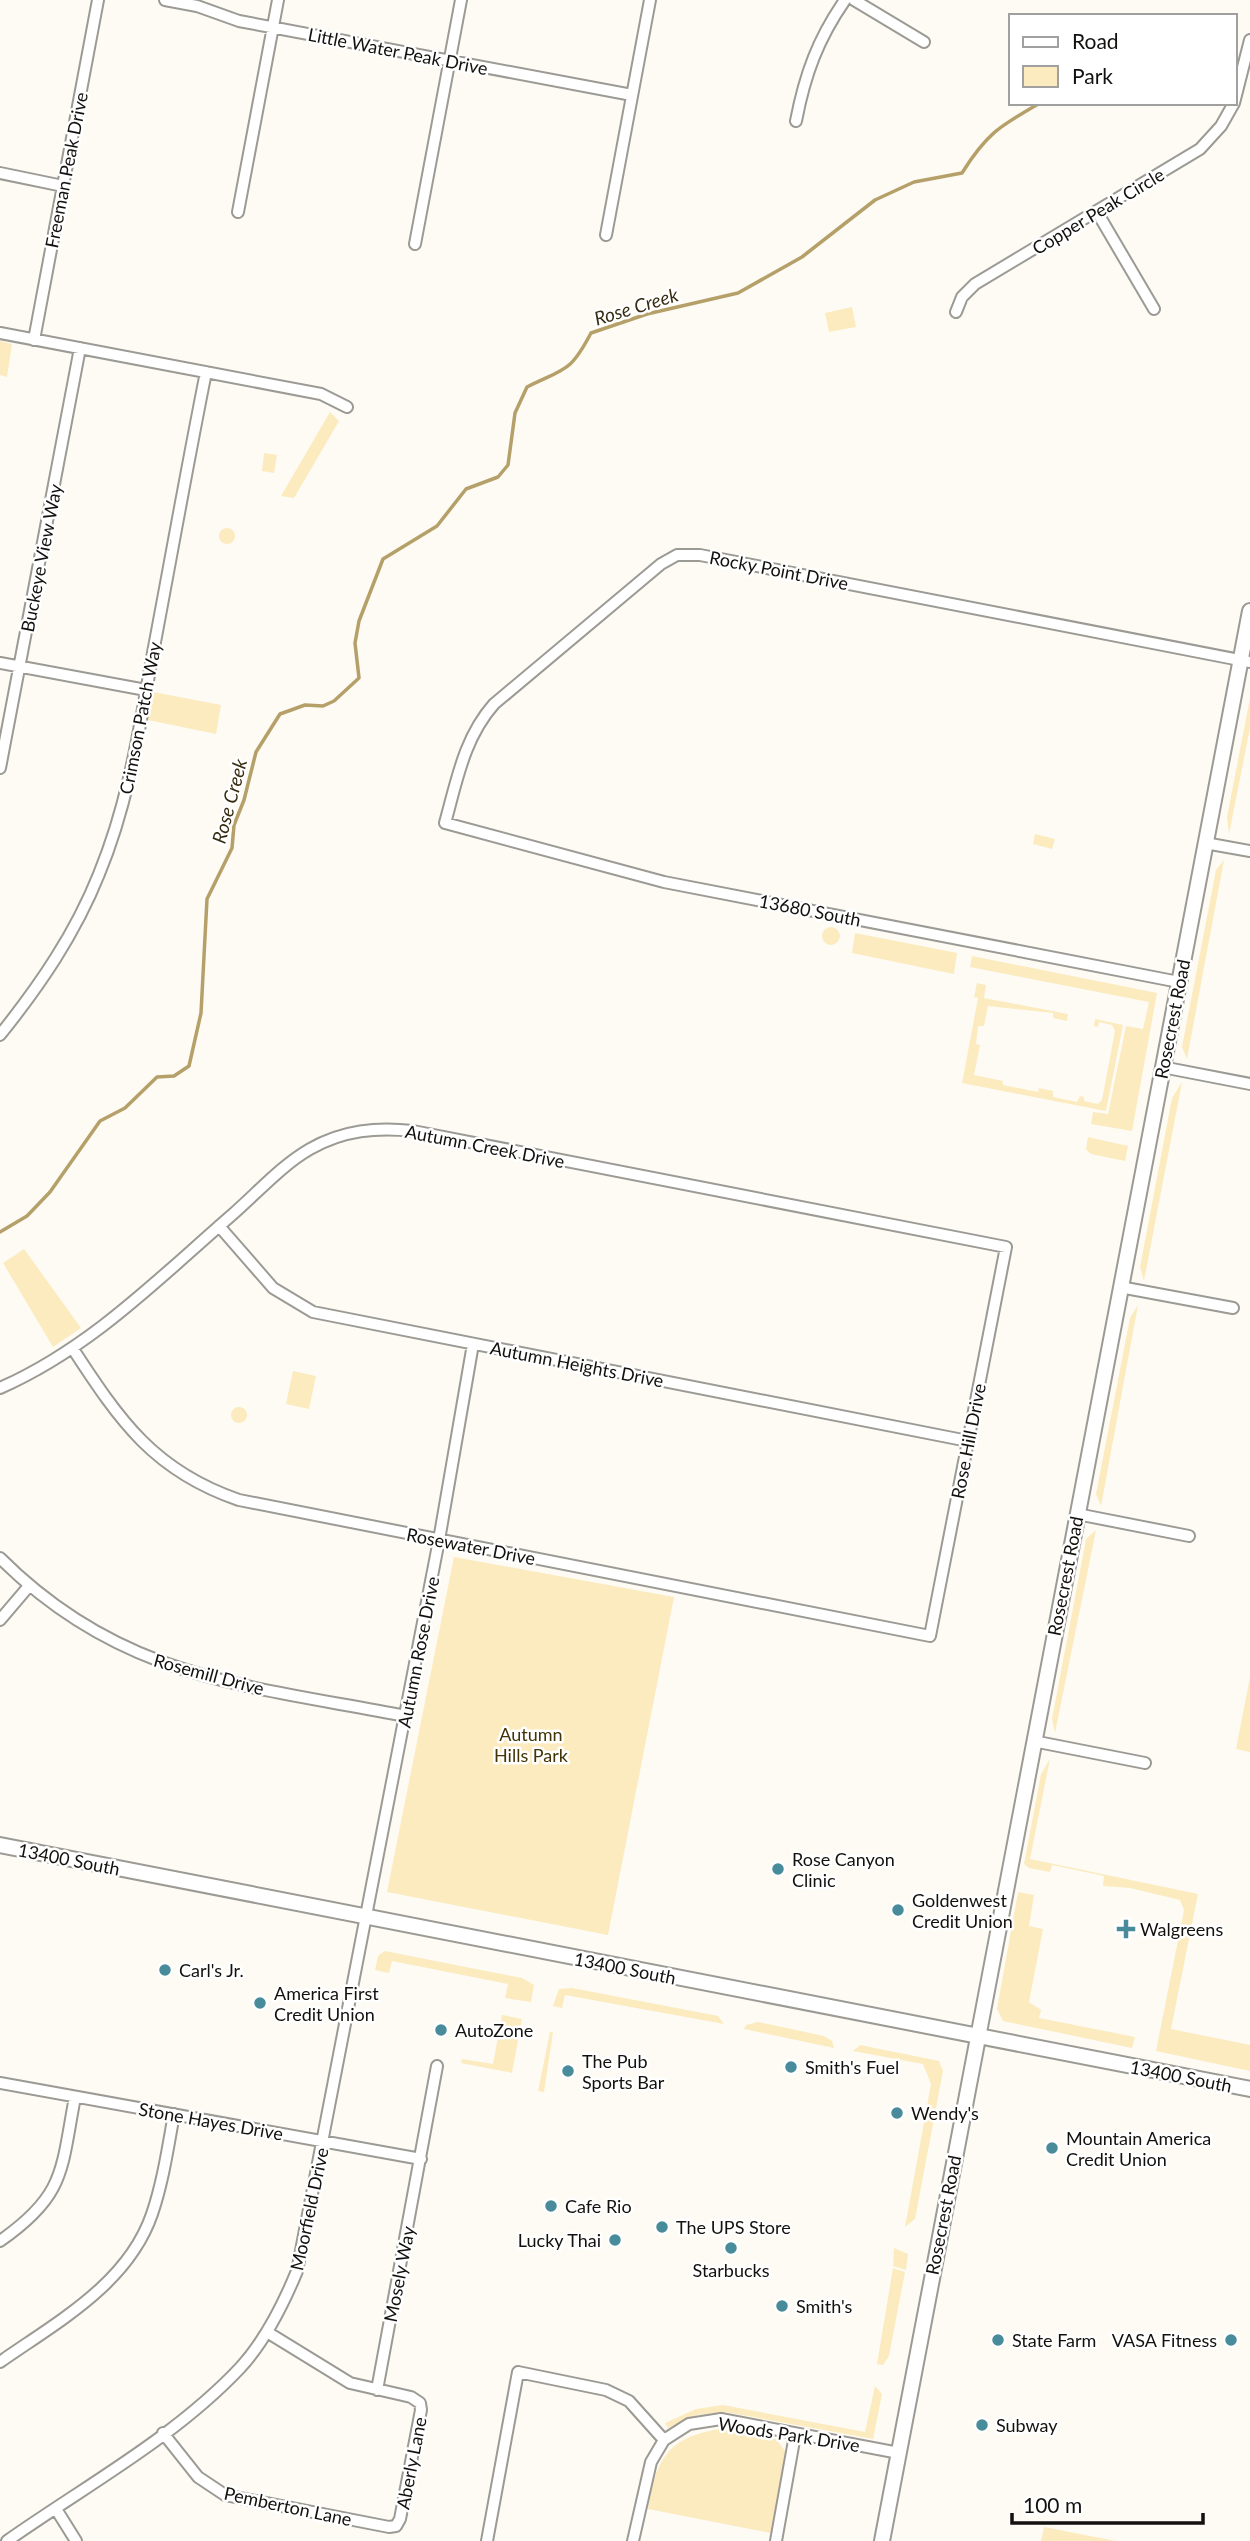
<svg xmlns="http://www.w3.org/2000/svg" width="1250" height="2541" viewBox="0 0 1250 2541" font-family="Lato,sans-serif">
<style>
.green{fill:#fcebbf}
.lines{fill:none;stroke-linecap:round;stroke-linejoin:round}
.stream{stroke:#b5a069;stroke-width:3.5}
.street-casing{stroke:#9c9a94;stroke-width:14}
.secondary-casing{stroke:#9c9a94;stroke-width:18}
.street{stroke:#fff;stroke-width:10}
.secondary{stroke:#fff;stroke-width:14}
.poi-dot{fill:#488b9b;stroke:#fff;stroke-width:2.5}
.labels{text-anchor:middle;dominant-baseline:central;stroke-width:5;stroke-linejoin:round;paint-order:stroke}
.street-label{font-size:18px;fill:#12110f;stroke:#fff}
.park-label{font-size:18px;fill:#433405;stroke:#fff}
.poi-label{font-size:18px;fill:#12110f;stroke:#fff;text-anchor:start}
.water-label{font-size:19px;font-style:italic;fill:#362c12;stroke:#fff}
</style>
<rect width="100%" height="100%" fill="#fdfbf4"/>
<!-- green -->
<path class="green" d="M 852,307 L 856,327 L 829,332 L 825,313 Z
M 0,341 L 12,344 L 7,377 L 0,375 Z
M 330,412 L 339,421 L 294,498 L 281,496 Z
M 264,453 L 277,455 L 274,473 L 262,471 Z
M219 536a8 8 0 1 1 16 0a8 8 0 1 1-16 0Z
M 153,692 L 221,705 L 216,734 L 148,720 Z
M 1250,698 L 1250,728 L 1229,834 L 1227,817 Z
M 1035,834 L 1055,839 L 1052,849 L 1033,844 Z
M 1224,860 L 1187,1059 L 1182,1047 L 1216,870 Z
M822 936a9 9 0 1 1 18 0a9 9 0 1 1-18 0Z
M 855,933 L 957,953 L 954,974 L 852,953 Z
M 972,956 L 1157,993 L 1132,1131 L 1091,1124 L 1093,1112 L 1108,1114 L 1126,1026 L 1143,1029 L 1149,1002 L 970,967 Z
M 977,983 L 986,985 L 984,998 L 1068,1014 L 1067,1021 L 1053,1018 L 1053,1013 L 988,1006 L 984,1026 L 978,1026 L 976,1044 L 980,1045 L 974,1075 L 1003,1081 L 1003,1085 L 1038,1092 L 1039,1088 L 1053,1091 L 1053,1097 L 1077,1102 L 1080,1096 L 1084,1097 L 1084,1101 L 1098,1104 L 1102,1100 L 1115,1031 L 1112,1025 L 1099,1022 L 1098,1027 L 1094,1026 L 1095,1019 L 1123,1025 L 1106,1111 L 962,1083 L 978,998 L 974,997 Z
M 1182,1082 L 1144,1281 L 1140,1267 L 1172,1098 Z
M 1088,1137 L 1128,1146 L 1125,1161 L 1091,1154 L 1086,1149 Z
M 24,1249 L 81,1328 L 53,1347 L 3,1263 Z
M 1138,1305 L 1101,1506 L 1096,1494 L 1130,1318 Z
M 293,1371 L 316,1376 L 309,1409 L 286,1404 Z
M231 1415a8 8 0 1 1 16 0a8 8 0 1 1-16 0Z
M 1096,1530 L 1055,1733 L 1052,1719 L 1086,1539 Z
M 454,1557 L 674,1597 L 608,1935 L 387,1892 Z
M 1250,1677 L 1250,1752 L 1236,1749 Z
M 1050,1759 L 1030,1859 L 1198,1894 L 1171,2029 L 1250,2045 L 1250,2071 L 1156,2051 L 1184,1910 L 1180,1900 L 1130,1888 L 1103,1886 L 1104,1876 L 1052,1865 L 1050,1872 L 1029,1868 L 1024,1864 L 1041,1774 Z
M 1018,1892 L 1034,1895 L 1029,1926 L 1043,1929 L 1029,2002 L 1041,2010 L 1039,2018 L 1135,2037 L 1132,2048 L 1003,2021 L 997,2009 Z
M 385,1951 L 522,1978 L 534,1985 L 531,2002 L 505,1998 L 508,1984 L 392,1961 L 389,1973 L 375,1970 L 378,1956 Z
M 572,1988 L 718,2016 L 724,2024 L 565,1995 L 562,2008 L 553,2006 L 559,1989 Z
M 502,2015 L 522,2019 L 512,2073 L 461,2063 L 462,2059 L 493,2064 Z
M 758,2022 L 824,2036 L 832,2041 L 834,2048 L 744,2029 L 746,2025 Z
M 550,2032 L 553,2032 L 544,2092 L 538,2091 Z
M 860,2045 L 939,2061 L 943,2071 L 915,2219 L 905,2227 L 931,2084 L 923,2064 L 853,2051 Z
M 894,2248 L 908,2254 L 906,2270 L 893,2266 Z
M 893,2268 L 905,2272 L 889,2356 L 883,2365 L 877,2364 Z
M 875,2386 L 882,2394 L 873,2439 L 725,2412 L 697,2415 L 668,2428 L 665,2423 L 696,2409 L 723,2405 L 865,2432 Z
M 720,2429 L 776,2439 L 786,2452 L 771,2533 L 648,2509 C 656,2460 667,2437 720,2429 Z
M 1044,2527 L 1116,2541 L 1041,2541 Z"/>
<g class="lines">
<!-- stream -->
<path class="stream" d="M 0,1232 L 27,1216 L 50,1192 L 100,1121 L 125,1108 L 157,1077 L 174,1076 L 189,1066 L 201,1013 L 207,899 L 232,848 L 234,825 L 244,800 L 256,752 L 280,714 L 305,705 L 323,706 L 334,701 L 359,678 L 355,643 L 359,621 L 383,559 L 437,526 L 466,489 L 498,477 L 508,465 L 515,413 L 527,387 C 565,368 570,373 591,333 L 647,314 L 738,293 L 802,257 L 875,200 L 914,182 L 962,173 C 987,133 1000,126 1040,103"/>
<!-- street casing -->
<g class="street-casing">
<path id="street" d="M 165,0 L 197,6 L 239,21 L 632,95
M 854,0 L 924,42
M 1234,103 L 1250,40
M 796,121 C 805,74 818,39 845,0
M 0,173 L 63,186
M 238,212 L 278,0
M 1097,212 L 1154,309
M 606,235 L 650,0
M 415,244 L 461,0
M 956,312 L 962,297 L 975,284 L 1200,149 L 1221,126 L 1234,103
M 0,333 L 321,394 L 347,407
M 34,340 L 98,0
M 0,663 L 146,690
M 0,768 L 80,348
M 1205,843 L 1250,851
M 1179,982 L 664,882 L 445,823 C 457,780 464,738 494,704 L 661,564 L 677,555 L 700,555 L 1250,662
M 0,1035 C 40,985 75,934 99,874 C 128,804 139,731 152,658 C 170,563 187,467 206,372
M 1162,1067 L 1250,1084
M 219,1226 L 273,1288 L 313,1312 L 968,1441
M 1120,1287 L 1233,1308
M 0,1388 C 91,1348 159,1278 233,1214 C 258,1192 282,1165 310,1149 C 343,1130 377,1127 413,1131 L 1006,1247 L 930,1636 L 239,1500 C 154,1471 120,1421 73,1349
M 1077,1514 L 1189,1536
M 0,1558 C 121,1679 246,1685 405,1716
M 0,1620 L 29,1586
M 1033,1741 L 1145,1763
M 0,2083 L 421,2159
M 0,2241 C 66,2195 61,2170 75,2097
M 0,2362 C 57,2322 128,2284 152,2214 C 163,2182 168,2147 174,2114
M 377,2390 L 437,2066
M 163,2433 L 198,2477 L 225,2495 L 389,2527 L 396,2526 L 400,2519 L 421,2410 L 420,2403 L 411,2397 L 350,2383 L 267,2332
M 56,2509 L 76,2541
M 7,2541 C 85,2486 174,2438 240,2368 C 265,2341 283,2305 297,2271 L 439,1540 L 473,1344
M 487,2541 L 518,2372 L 606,2390 L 629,2401 L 664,2440
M 633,2541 L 651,2462 L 664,2440 L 689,2424 L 721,2419 L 899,2453
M 776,2541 L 795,2435"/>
</g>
<!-- secondary casing -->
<g class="secondary-casing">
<path id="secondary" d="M 0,1845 L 1250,2089
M 882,2541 L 1250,611"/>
</g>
<!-- street -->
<use href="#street" class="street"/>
<!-- secondary -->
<use href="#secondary" class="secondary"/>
</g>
<!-- markers -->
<g class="poi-dot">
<circle cx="778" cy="1869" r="7"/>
<circle cx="898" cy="1910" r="7"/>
<path d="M1122.5 1918.5h7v7h7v7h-7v7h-7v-7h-7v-7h7z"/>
<circle cx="165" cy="1970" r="7"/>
<circle cx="260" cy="2003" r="7"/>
<circle cx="441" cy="2030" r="7"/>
<circle cx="791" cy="2067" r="7"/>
<circle cx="568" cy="2071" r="7"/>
<circle cx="897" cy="2113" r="7"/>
<circle cx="1052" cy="2148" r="7"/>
<circle cx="551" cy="2206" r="7"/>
<circle cx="662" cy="2227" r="7"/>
<circle cx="615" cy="2240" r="7"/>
<circle cx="731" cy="2248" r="7"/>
<circle cx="782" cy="2306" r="7"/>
<circle cx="998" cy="2340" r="7"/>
<circle cx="1231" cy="2340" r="7"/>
<circle cx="982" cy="2425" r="7"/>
</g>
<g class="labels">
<!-- street labels -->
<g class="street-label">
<text transform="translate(398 51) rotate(11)">Little Water Peak Drive</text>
<text transform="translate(66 170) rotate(-79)">Freeman Peak Drive</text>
<text transform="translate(1098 211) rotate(-31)">Copper Peak Circle</text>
<text transform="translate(41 558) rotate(-79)">Buckeye View Way</text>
<text transform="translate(779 570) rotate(11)">Rocky Point Drive</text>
<text transform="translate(140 718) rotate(-79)">Crimson Patch Way</text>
<text transform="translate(810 910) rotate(11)">13680 South</text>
<text transform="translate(1172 1019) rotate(-79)">Rosecrest Road</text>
<text transform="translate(485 1146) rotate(11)">Autumn Creek Drive</text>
<text transform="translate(577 1364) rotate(11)">Autumn Heights Drive</text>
<text transform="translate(968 1441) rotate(-79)">Rose Hill Drive</text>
<text transform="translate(471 1546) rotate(11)">Rosewater Drive</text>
<text transform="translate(1065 1576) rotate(-79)">Rosecrest Road</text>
<text transform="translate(418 1652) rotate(-79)">Autumn Rose Drive</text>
<text transform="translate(209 1674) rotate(15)">Rosemill Drive</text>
<text transform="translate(69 1859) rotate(11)">13400 South</text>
<text transform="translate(625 1968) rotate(11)">13400 South</text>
<text transform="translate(1181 2076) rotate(11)">13400 South</text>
<text transform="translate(211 2121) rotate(10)">Stone Hayes Drive</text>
<text transform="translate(309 2209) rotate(-78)">Moorfield Drive</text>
<text transform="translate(943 2215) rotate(-79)">Rosecrest Road</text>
<text transform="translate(399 2274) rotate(-79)">Mosely Way</text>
<text transform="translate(789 2434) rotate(9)">Woods Park Drive</text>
<text transform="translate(411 2463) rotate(-79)">Aberly Lane</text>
<text transform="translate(288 2506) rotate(12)">Pemberton Lane</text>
</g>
<!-- park labels -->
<g class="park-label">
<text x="531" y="1734">Autumn<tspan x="531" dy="21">Hills Park</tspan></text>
</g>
<!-- poi labels -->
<g class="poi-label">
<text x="792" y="1859">Rose Canyon<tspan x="792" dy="21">Clinic</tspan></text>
<text x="912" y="1900">Goldenwest<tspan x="912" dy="21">Credit Union</tspan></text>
<text x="1140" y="1929">Walgreens</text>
<text x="179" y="1970">Carl's Jr.</text>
<text x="274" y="1993">America First<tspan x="274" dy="21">Credit Union</tspan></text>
<text x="455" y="2030">AutoZone</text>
<text x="582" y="2061">The Pub<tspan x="582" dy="21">Sports Bar</tspan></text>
<text x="805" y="2067">Smith's Fuel</text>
<text x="911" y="2113">Wendy's</text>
<text x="1066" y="2138">Mountain America<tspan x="1066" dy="21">Credit Union</tspan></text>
<text x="565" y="2206">Cafe Rio</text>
<text x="676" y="2227">The UPS Store</text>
<text x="601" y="2240" text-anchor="end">Lucky Thai</text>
<text x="731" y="2270" text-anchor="middle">Starbucks</text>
<text x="796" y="2306">Smith's</text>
<text x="1012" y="2340">State Farm</text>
<text x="1217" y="2340" text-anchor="end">VASA Fitness</text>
<text x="996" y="2425">Subway</text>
</g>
<!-- water labels -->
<g class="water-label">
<text transform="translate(636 306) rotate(-17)">Rose Creek</text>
<text transform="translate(229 801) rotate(-75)">Rose Creek</text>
</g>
</g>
<!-- legend -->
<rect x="1009" y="14" width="228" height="91" fill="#ffffff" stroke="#a0a09f" stroke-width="2"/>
<rect x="1023" y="37" width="35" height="10" fill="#ffffff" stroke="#a0a09f" stroke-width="2"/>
<text x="1072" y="49" font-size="21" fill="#12110f">Road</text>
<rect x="1023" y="66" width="35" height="21" fill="#fcebbf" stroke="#a0a09f" stroke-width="2"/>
<text x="1072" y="84" font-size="21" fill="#12110f">Park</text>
<!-- scale -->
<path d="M1012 2513v10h191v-10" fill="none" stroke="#12110f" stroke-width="3.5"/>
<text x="1023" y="2513" font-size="21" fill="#12110f" stroke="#ffffff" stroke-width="5" paint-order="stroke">100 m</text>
</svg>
